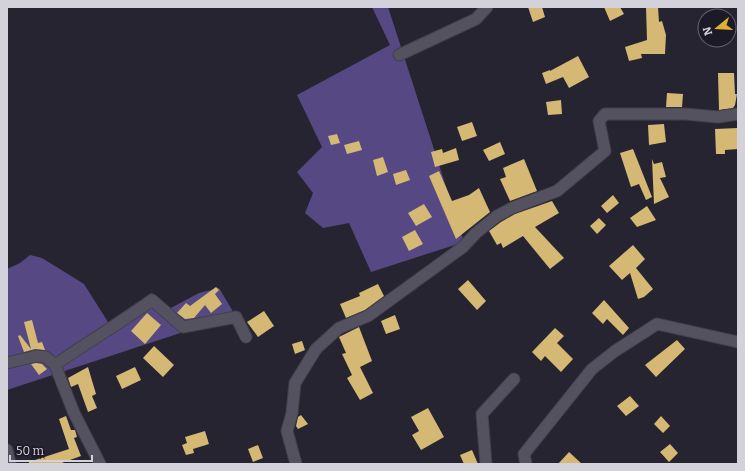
<svg xmlns="http://www.w3.org/2000/svg" width="745" height="471" viewBox="0 0 745 471" font-family="Bitter,serif">
<style>
.forest{fill:#564983}
.building{fill:#d4b874}
.lines{fill:none;stroke-linecap:round;stroke-linejoin:round}
.minor-casing{stroke:#42404b;stroke-width:13}
.minor{stroke:#545260;stroke-width:11}
</style>
<rect width="100%" height="100%" fill="#262430"/>
<!-- forest -->
<path class="forest" d="M 372,7 L 388,7 L 464,242 L 371,272 L 349,223 L 323,228 L 305,213 L 313,193 L 297,172 L 322,147 L 297,95 L 390,45 Z
M 30,255 L 42,258 L 84,284 L 108,322 L 151,293 L 169,309 L 199,293 L 219,288 L 235,315 L 7,390 L 7,269 L 20,263 Z"/>
<!-- building -->
<path class="building" d="M 528,7 L 542,7 L 545,17 L 533,22 Z
M 604,7 L 620,7 L 624,14 L 610,21 Z
M 646,7 L 658,7 L 659,22 L 662,21 L 666,35 L 665,54 L 641,54 L 642,58 L 629,61 L 625,47 L 647,40 Z
M 578,56 L 589,77 L 569,88 L 563,77 L 546,84 L 542,73 L 550,70 L 550,71 Z
M 718,73 L 734,73 L 735,94 L 737,94 L 735,105 L 733,108 L 719,110 Z
M 667,93 L 683,94 L 682,107 L 666,107 Z
M 561,100 L 562,114 L 548,115 L 546,102 Z
M 472,122 L 477,136 L 462,141 L 457,127 Z
M 664,124 L 666,142 L 649,145 L 648,125 Z
M 738,128 L 738,149 L 725,150 L 725,154 L 716,154 L 715,129 Z
M 337,134 L 340,143 L 331,145 L 328,136 Z
M 359,141 L 362,150 L 347,154 L 344,145 Z
M 500,142 L 505,154 L 489,161 L 483,150 Z
M 456,148 L 459,160 L 435,167 L 431,152 L 442,149 L 443,153 Z
M 633,149 L 652,197 L 646,200 L 639,184 L 631,187 L 620,153 Z
M 383,157 L 388,172 L 377,176 L 373,160 Z
M 524,159 L 537,191 L 510,201 L 500,179 L 506,177 L 503,168 Z
M 652,159 L 654,164 L 662,162 L 666,177 L 660,178 L 669,197 L 654,204 Z
M 406,170 L 410,180 L 396,185 L 393,174 Z
M 439,171 L 452,201 L 469,195 L 479,188 L 490,212 L 456,239 L 429,176 Z
M 613,195 L 619,203 L 607,213 L 601,206 Z
M 552,201 L 559,213 L 535,227 L 564,258 L 550,269 L 523,236 L 503,248 L 501,243 L 497,245 L 489,231 L 501,222 L 515,214 Z
M 424,204 L 432,217 L 416,226 L 408,213 Z
M 647,206 L 656,220 L 637,227 L 630,218 Z
M 599,218 L 606,225 L 597,234 L 590,226 Z
M 415,230 L 423,244 L 409,251 L 402,237 Z
M 633,245 L 645,259 L 636,268 L 653,289 L 644,297 L 638,299 L 630,273 L 622,280 L 609,266 Z
M 468,280 L 486,301 L 477,310 L 458,289 Z
M 378,284 L 384,296 L 365,310 L 346,318 L 340,304 L 360,296 L 359,293 Z
M 216,287 L 219,290 L 215,294 L 222,304 L 211,313 L 205,305 L 194,318 L 185,319 L 177,313 L 186,303 L 190,306 Z
M 604,300 L 629,328 L 623,335 L 607,319 L 603,324 L 592,313 Z
M 264,311 L 274,326 L 258,337 L 247,322 Z
M 147,313 L 161,325 L 145,344 L 131,331 Z
M 395,315 L 400,329 L 386,334 L 381,321 Z
M 32,320 L 38,343 L 42,342 L 45,350 L 35,349 L 24,352 L 18,336 L 20,335 L 31,349 L 24,322 Z
M 359,327 L 372,361 L 360,367 L 373,393 L 360,400 L 347,378 L 352,375 L 342,354 L 346,353 L 339,337 Z
M 555,328 L 564,336 L 557,343 L 573,359 L 561,372 L 545,356 L 541,361 L 532,352 Z
M 677,340 L 685,349 L 656,377 L 645,365 Z
M 302,341 L 305,350 L 295,354 L 292,344 Z
M 154,346 L 174,365 L 163,377 L 143,358 Z
M 36,363 L 42,364 L 47,369 L 39,375 L 31,364 Z
M 88,367 L 96,394 L 92,396 L 97,408 L 88,412 L 78,384 L 71,387 L 68,378 Z
M 135,367 L 141,380 L 122,389 L 116,376 Z
M 630,396 L 639,406 L 626,416 L 617,406 Z
M 428,408 L 444,437 L 421,450 L 412,435 L 419,431 L 411,417 Z
M 301,415 L 308,424 L 298,429 L 296,426 L 298,417 Z
M 66,416 L 71,430 L 75,430 L 77,437 L 74,438 L 81,456 L 59,464 L 29,464 L 29,462 L 69,449 L 59,419 Z
M 661,416 L 670,426 L 663,433 L 654,424 Z
M 205,431 L 209,444 L 193,449 L 194,453 L 186,455 L 182,445 L 187,443 L 185,437 Z
M 670,444 L 678,453 L 669,462 L 660,452 Z
M 258,445 L 263,458 L 253,462 L 248,449 Z
M 472,450 L 478,464 L 464,464 L 460,455 Z
M 569,452 L 582,464 L 558,464 Z"/>
<g class="lines">
<!-- minor casing -->
<g class="minor-casing">
<path id="minor" d="M 399,55 L 476,19 L 487,7
M 7,363 L 36,356 L 46,357 L 55,365 C 87,342 121,323 152,300 L 183,327 L 236,317 L 246,337
M 55,365 L 74,413 L 100,464
M 7,450 L 10,464
M 296,464 L 287,431 L 292,413 L 295,383 L 316,349 L 339,328 L 368,316 L 463,247 L 476,233 L 497,216 L 512,208 L 557,191 L 605,151 L 599,121 L 605,114 L 685,114 L 718,117 L 738,114
M 486,464 L 482,414 L 514,379
M 526,464 L 524,454 L 592,369 L 615,351 L 657,324 L 738,342"/>
</g>
<!-- minor -->
<use href="#minor" class="minor"/>
</g>
<!-- border -->
<rect width="745" height="471" fill="none" stroke="#d3d2db" stroke-width="16"/>
<!-- north arrow -->
<g transform="translate(717 28) rotate(252)"><circle r="19" fill="#1c1a26" stroke="#65646e"/>
<path d="M0-3L7 15L0 10L-7 15Z" fill="#deb133"/>
<text y="-6" font-size="11" font-weight="bold" text-anchor="middle" fill="#d3d2db">N</text>
</g>
<!-- scale -->
<path d="M10 455v6h82v-6" fill="none" stroke="#d3d2db" stroke-width="2"/>
<text x="16" y="455" font-size="12" fill="#d3d2db" stroke="#1c1a26" stroke-width="3" paint-order="stroke">50 m</text>
</svg>
